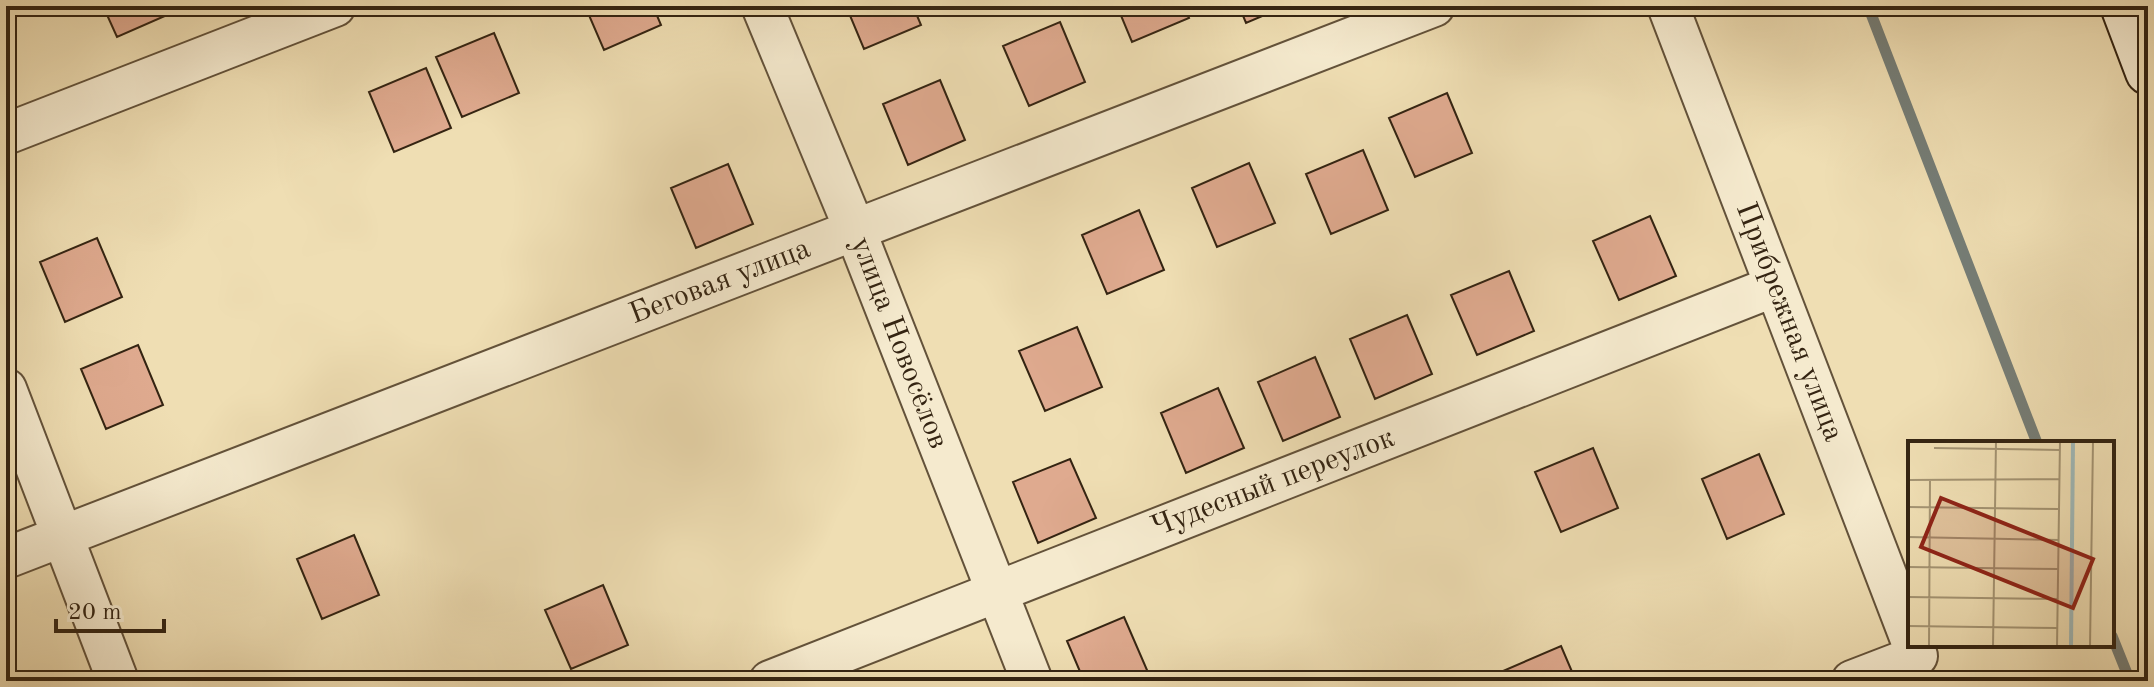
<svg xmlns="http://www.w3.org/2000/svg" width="2154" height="687" viewBox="0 0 2154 687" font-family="'Old Standard TT',serif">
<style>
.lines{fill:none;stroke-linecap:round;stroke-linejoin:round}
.stream{stroke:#757d76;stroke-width:11}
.building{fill:#dfaa8f;stroke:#342412;stroke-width:2}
.minor-casing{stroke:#63523a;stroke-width:44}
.secondary-casing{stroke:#342412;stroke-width:48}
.minor{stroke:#f5eace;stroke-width:40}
.secondary{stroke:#f5eace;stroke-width:44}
.labels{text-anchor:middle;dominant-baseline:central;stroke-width:6;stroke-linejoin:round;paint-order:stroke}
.street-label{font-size:30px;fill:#342412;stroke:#f5eace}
.inset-river{fill:none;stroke:#a0b9b8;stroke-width:4}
.inset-road{fill:none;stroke:#a49473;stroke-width:2}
.view{fill:#8f2418;fill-opacity:0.15;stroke:#8f2418;stroke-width:4}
.inset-edge{fill:none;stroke:#342412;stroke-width:4}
</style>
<rect width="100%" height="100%" fill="#efdeb3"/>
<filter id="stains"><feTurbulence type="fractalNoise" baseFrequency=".0025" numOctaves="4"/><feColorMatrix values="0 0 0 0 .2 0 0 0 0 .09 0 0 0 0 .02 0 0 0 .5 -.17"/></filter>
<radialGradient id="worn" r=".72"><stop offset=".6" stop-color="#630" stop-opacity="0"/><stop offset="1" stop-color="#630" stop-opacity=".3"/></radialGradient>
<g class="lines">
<!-- stream -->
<path class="stream" d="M 1868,6 L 2037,443
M 2112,636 L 2130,681"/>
</g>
<!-- building -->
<path class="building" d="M 103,6 L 171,6 L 174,12 L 117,37 Z
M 585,6 L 653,6 L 661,25 L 604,50 Z
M 846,6 L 913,6 L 921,25 L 864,49 Z
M 1117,6 L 1184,6 L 1189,18 L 1132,42 Z
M 1239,6 L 1286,6 L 1246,23 Z
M 1060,22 L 1085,82 L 1029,106 L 1003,46 Z
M 494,33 L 519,93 L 462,117 L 436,57 Z
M 426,68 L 451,128 L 394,152 L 369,92 Z
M 940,80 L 965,140 L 908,165 L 883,104 Z
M 1447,93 L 1472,153 L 1415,177 L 1389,118 Z
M 1363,150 L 1388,210 L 1331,234 L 1306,174 Z
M 1249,163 L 1275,223 L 1217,247 L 1192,188 Z
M 728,164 L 753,224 L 696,248 L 671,188 Z
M 1139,210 L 1164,270 L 1107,294 L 1082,235 Z
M 1650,216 L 1676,276 L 1619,300 L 1593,241 Z
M 97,238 L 122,297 L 65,322 L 40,262 Z
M 1509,271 L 1534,331 L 1477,355 L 1451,295 Z
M 1407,315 L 1432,374 L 1375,399 L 1350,339 Z
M 1077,327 L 1102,387 L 1045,411 L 1019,351 Z
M 138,345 L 163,405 L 106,429 L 81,369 Z
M 1315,357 L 1340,417 L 1283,441 L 1258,382 Z
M 1218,388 L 1244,448 L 1186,473 L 1161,413 Z
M 1593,448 L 1618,508 L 1561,532 L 1535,472 Z
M 1759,454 L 1784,514 L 1727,539 L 1702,479 Z
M 1070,459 L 1096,518 L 1038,543 L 1013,482 Z
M 354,535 L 379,595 L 322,619 L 297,559 Z
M 603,585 L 628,645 L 571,669 L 545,610 Z
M 1124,617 L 1150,677 L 1140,681 L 1084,681 L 1067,641 Z
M 1561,646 L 1576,681 L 1508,681 L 1503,671 Z"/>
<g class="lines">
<!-- minor casing -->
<g class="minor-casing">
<path id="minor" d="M 762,6 L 855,230 L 1032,681
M 1668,6 L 1910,637
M 6,134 L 335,6
M 6,389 L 118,681
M 6,558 L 1434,6
M 770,681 L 1775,286
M 1852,681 L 1917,656"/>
</g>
<!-- secondary casing -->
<g class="secondary-casing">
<path id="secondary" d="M 2123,6 L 2148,72"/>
</g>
<!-- minor -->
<use href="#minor" class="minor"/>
<!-- secondary -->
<use href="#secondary" class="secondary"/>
</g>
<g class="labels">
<!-- street labels -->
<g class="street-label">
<text transform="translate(720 282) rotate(-21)">Беговая улица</text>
<text transform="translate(1789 322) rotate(69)">Прибрежная улица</text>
<text transform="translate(899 343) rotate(69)">улица Новосёлов</text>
<text transform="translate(1273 483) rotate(-21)">Чудесный переулок</text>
</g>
</g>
<!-- overview -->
<g transform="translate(1908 441)">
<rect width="206" height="206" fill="#efdeb3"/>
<path class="inset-river" d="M 163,206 L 165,0"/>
<path class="inset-road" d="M 26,7 L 152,9M 0,39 L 152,38M 0,66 L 151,68M 0,96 L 151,99M 0,126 L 150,128M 0,156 L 150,158M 0,185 L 149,187M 21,206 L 22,39M 85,206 L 88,0M 149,206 L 152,0M 182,206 L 185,0"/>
<path class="view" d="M 33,57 L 185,118 L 165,167 L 13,106 Z"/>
<rect width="206" height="206" class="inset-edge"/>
</g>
<!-- margin -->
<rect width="2154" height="687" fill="none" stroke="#efdeb3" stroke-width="32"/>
<rect x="8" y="8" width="2138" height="671" fill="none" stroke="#342412" stroke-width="4"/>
<rect x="16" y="16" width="2122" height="655" fill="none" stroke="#342412" stroke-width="2"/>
<!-- scale -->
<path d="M56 619v12h108v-12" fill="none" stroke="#342412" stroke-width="4"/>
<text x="68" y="619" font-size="24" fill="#342412" stroke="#f5eace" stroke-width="6" paint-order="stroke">20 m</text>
<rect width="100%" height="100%" filter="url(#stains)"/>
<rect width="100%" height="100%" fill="url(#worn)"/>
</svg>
